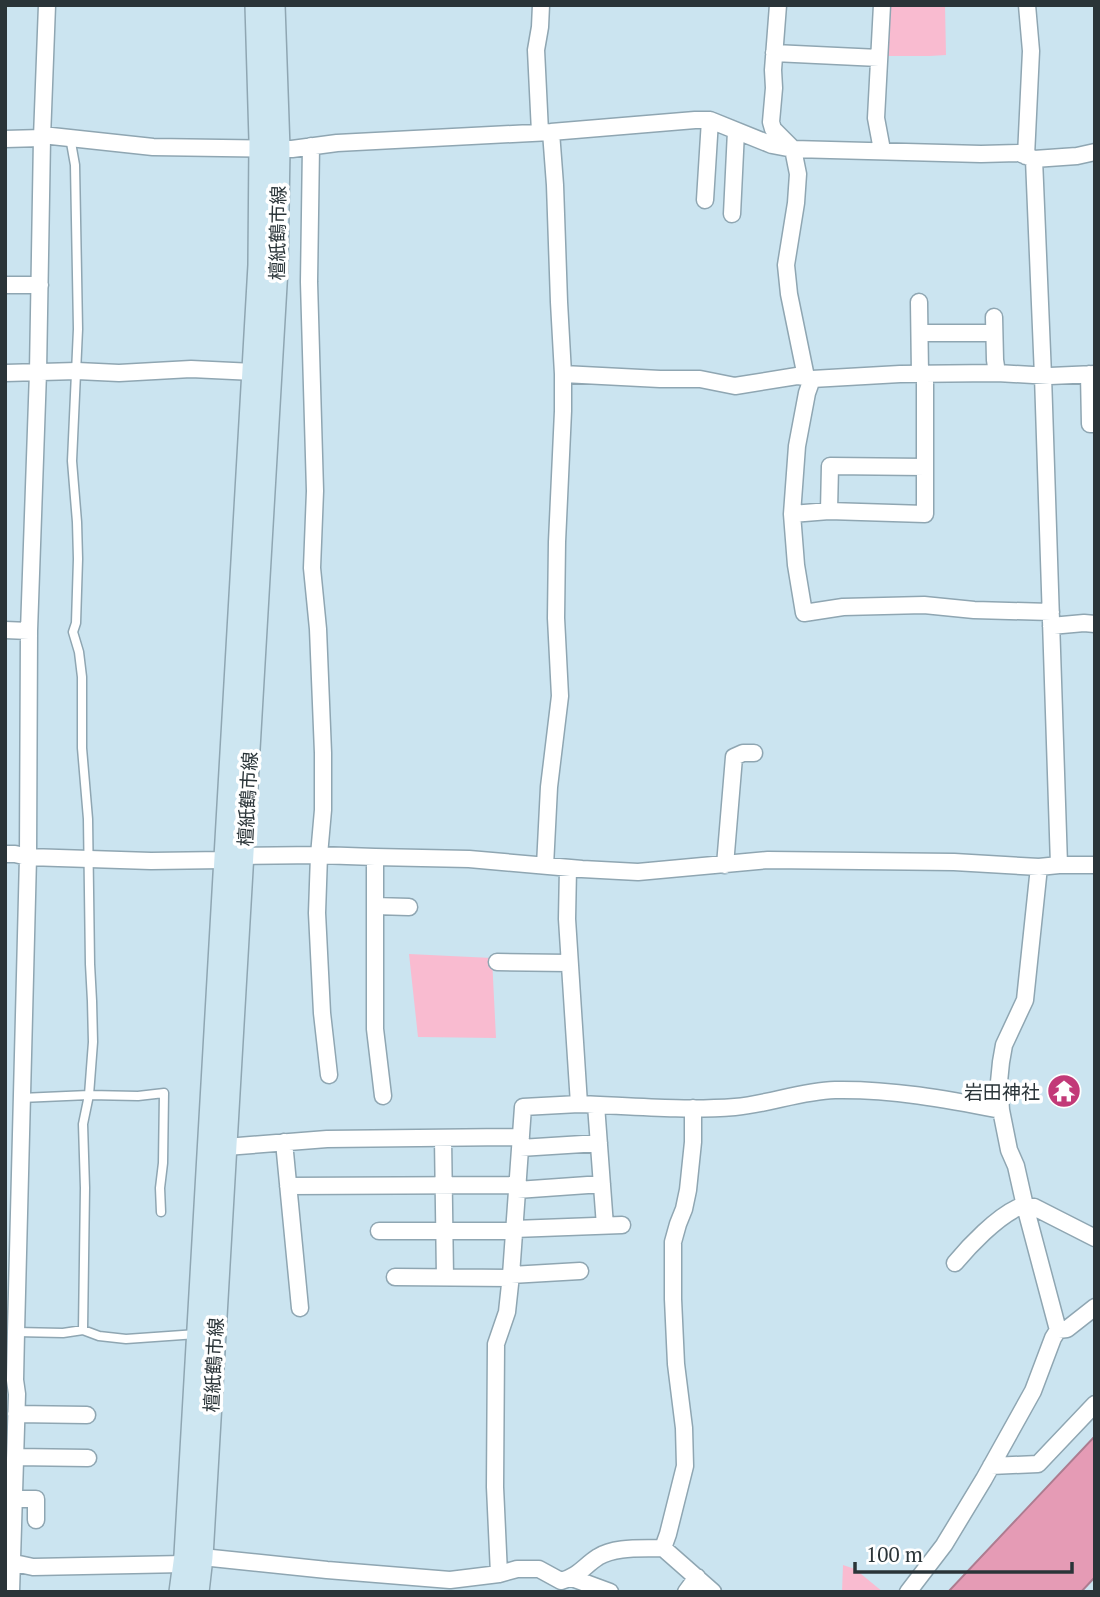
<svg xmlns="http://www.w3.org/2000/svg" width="1100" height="1597" viewBox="0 0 1100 1597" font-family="'PT Serif','Noto Sans JP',serif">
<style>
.green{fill:#f9bbd0}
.water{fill:#e59bb5;stroke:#ad7c90;stroke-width:2}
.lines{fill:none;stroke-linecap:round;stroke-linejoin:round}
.lane-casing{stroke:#8fa6b2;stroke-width:11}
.street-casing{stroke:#8fa6b2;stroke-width:19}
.secondary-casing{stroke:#8fa6b2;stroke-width:24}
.lane{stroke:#fff;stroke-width:8}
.street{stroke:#fff;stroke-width:16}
.secondary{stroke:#cde6f1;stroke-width:21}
.labels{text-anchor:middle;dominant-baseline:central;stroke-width:7;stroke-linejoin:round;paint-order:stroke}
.street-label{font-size:19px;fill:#2a3438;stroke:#fff}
.poi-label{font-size:19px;fill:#2a3438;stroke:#fff;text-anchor:end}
</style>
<rect width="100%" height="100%" fill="#cbe4f0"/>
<!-- green -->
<path class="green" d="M 883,5 L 945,5 L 946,55 L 930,56 L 879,56 Z
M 409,954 L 492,958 L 496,1038 L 418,1037 Z
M 843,1565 L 855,1569 L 883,1592 L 842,1592 Z"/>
<!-- water -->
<path class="water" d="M 1095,1436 L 1095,1577 L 1081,1592 L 948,1592 Z"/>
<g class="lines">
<!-- lane casing -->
<g class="lane-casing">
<path id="lane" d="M 70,137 L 75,165 L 78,329 L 72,461 L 77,522 L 78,559 L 76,623 L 73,632 L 79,652 L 82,677 L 82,748 L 88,819 L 90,964 L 92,1001 L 93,1042 L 89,1095 L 83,1124 L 85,1188 L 83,1330
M 21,1098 L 89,1095 L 138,1096 L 164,1093 L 163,1163 L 160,1188 L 161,1212
M 16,1332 L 63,1333 L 83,1330 L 99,1336 L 126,1339 L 197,1334"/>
</g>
<!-- street casing -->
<g class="street-casing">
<path id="street" d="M 778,5 L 773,70 L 774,88 L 771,122 L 773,129 L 793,149 L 798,174 L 796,203 L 786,265 L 789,294 L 806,377 L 812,379 L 900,374 L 997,373 L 1050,376 L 1095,374
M 882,5 L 876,118 L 882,150
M 774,53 L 879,58
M 540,132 L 536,50 L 540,27 L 541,5
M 42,135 L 153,147 L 292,149 L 337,143 L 551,132 L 695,120 L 710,120 L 772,145 L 793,149 L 981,154 L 1019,153 L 1034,159 L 1077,156 L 1095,152
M 5,139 L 42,138
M 311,146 L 309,282 L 315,491 L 312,568 L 318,629 L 323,753 L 323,810 L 319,855 L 317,913 L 322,1013 L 329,1075
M 1026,156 L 1031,51 L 1027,5
M 1034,159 L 1043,376 L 1059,865
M 705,200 L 710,120
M 732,214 L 736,131
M 5,285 L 40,285
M 919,302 L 920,374
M 994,317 L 995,360 L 997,373
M 920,333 L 994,333
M 5,373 L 77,371 L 119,373 L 191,369 L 254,372
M 563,374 L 660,379 L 700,379 L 735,386 L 797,376 L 806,377
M 1089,374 L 1090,424 L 1095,424
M 812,379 L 807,393 L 797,446 L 792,514 L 796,565 L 804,613 L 843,607 L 924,605 L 974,610 L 1051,612
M 829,511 L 830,466 L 925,467
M 792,514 L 829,511 L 925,514 L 925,374
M 1051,626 L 1084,623 L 1095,624
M 5,630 L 29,631
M 5,854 L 15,854 L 28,857 L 151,861 L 224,860 L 243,856 L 319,855 L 375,857 L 469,859 L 582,869 L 638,872 L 768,860 L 954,862 L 1039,867 L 1059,865 L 1095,865
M 375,857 L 375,1029 L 383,1096
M 725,865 L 734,757 L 743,753 L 754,753
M 545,866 L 549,787 L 560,696 L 556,618 L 557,542 L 563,411 L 563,374 L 559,302 L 555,185 L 551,132
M 568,868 L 567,919 L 579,1104 C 630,1106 683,1111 735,1107 C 769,1104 801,1091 835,1090 C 891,1089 946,1099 1001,1110
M 375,906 L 409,907
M 497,962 L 569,963
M 596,1105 L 605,1226
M 443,1138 L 445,1277
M 284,1142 L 300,1308
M 226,1147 L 327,1139 L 521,1137
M 520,1148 L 599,1143
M 288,1186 L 517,1185
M 517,1190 L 602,1184
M 514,1229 L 622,1225
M 379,1231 L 514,1231
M 955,1263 C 970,1245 996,1218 1017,1208 C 1023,1205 1028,1206 1034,1207 L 1095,1238
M 511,1275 L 580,1271
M 395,1277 L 511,1278
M 1058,1330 L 1067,1329 L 1095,1307
M 16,1414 L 87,1415
M 15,1457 L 88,1458
M 991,1466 L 1038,1464 L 1095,1404
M 13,1499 L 36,1499 L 36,1520
M 663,1548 L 668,1534 L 685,1466 L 684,1428 L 676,1364 L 673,1299 L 673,1242 L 678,1224 L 684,1209 L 688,1190 L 693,1142 L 693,1108
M 202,1557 L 327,1570 L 450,1580 L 499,1574 L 517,1569 L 539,1569 L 561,1581 C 579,1576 584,1566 598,1557 C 616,1546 642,1549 663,1548 L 713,1592
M 5,1561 L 33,1567 L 184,1564
M 499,1574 L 495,1487 L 496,1344 L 507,1312 L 511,1275 L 523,1107 L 579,1104
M 572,1578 L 610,1592
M 11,1592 L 17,1394 L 15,1380 L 16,1332 L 28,857 L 29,631 L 38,372 L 42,138 L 47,5
M 686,1592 L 697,1577
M 908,1592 L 944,1545 L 984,1479 L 1033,1391 L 1053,1338 L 1058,1330 L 1025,1206 L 1016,1166 L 1009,1150 L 1001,1110 L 999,1082 L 1001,1062 L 1004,1045 L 1025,1000 L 1039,867"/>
</g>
<!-- secondary casing -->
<g class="secondary-casing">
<path id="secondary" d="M 180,1592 L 185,1555 L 259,265 L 260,141 L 256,5
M 198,1592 L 202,1557 L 277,268 L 279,149 L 274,5"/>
</g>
<!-- lane -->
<use href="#lane" class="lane"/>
<!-- street -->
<use href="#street" class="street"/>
<!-- secondary -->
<use href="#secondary" class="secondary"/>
</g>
<!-- icons -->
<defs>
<g id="temple-disc" transform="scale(1.75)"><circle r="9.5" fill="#c23a78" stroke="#fff"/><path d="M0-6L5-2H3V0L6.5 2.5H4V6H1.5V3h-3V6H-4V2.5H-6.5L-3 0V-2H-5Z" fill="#fff"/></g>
</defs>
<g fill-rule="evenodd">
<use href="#temple-disc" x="1064" y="1091"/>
</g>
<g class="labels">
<!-- street labels -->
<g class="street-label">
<text transform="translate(277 233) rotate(-89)">檀紙鶴市線</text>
<text transform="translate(247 799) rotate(-87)">檀紙鶴市線</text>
<text transform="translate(213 1365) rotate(-87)">檀紙鶴市線</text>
</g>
<!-- poi labels -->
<g class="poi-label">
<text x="1040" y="1091">岩田神社</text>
</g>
</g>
<!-- border -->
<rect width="1100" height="1597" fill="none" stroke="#2a3438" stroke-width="14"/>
<!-- scale -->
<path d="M855 1562v10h217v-10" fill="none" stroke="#2a3438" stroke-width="3.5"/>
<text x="866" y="1562" font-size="21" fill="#2a3438" stroke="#ffffff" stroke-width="5" paint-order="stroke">100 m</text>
</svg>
